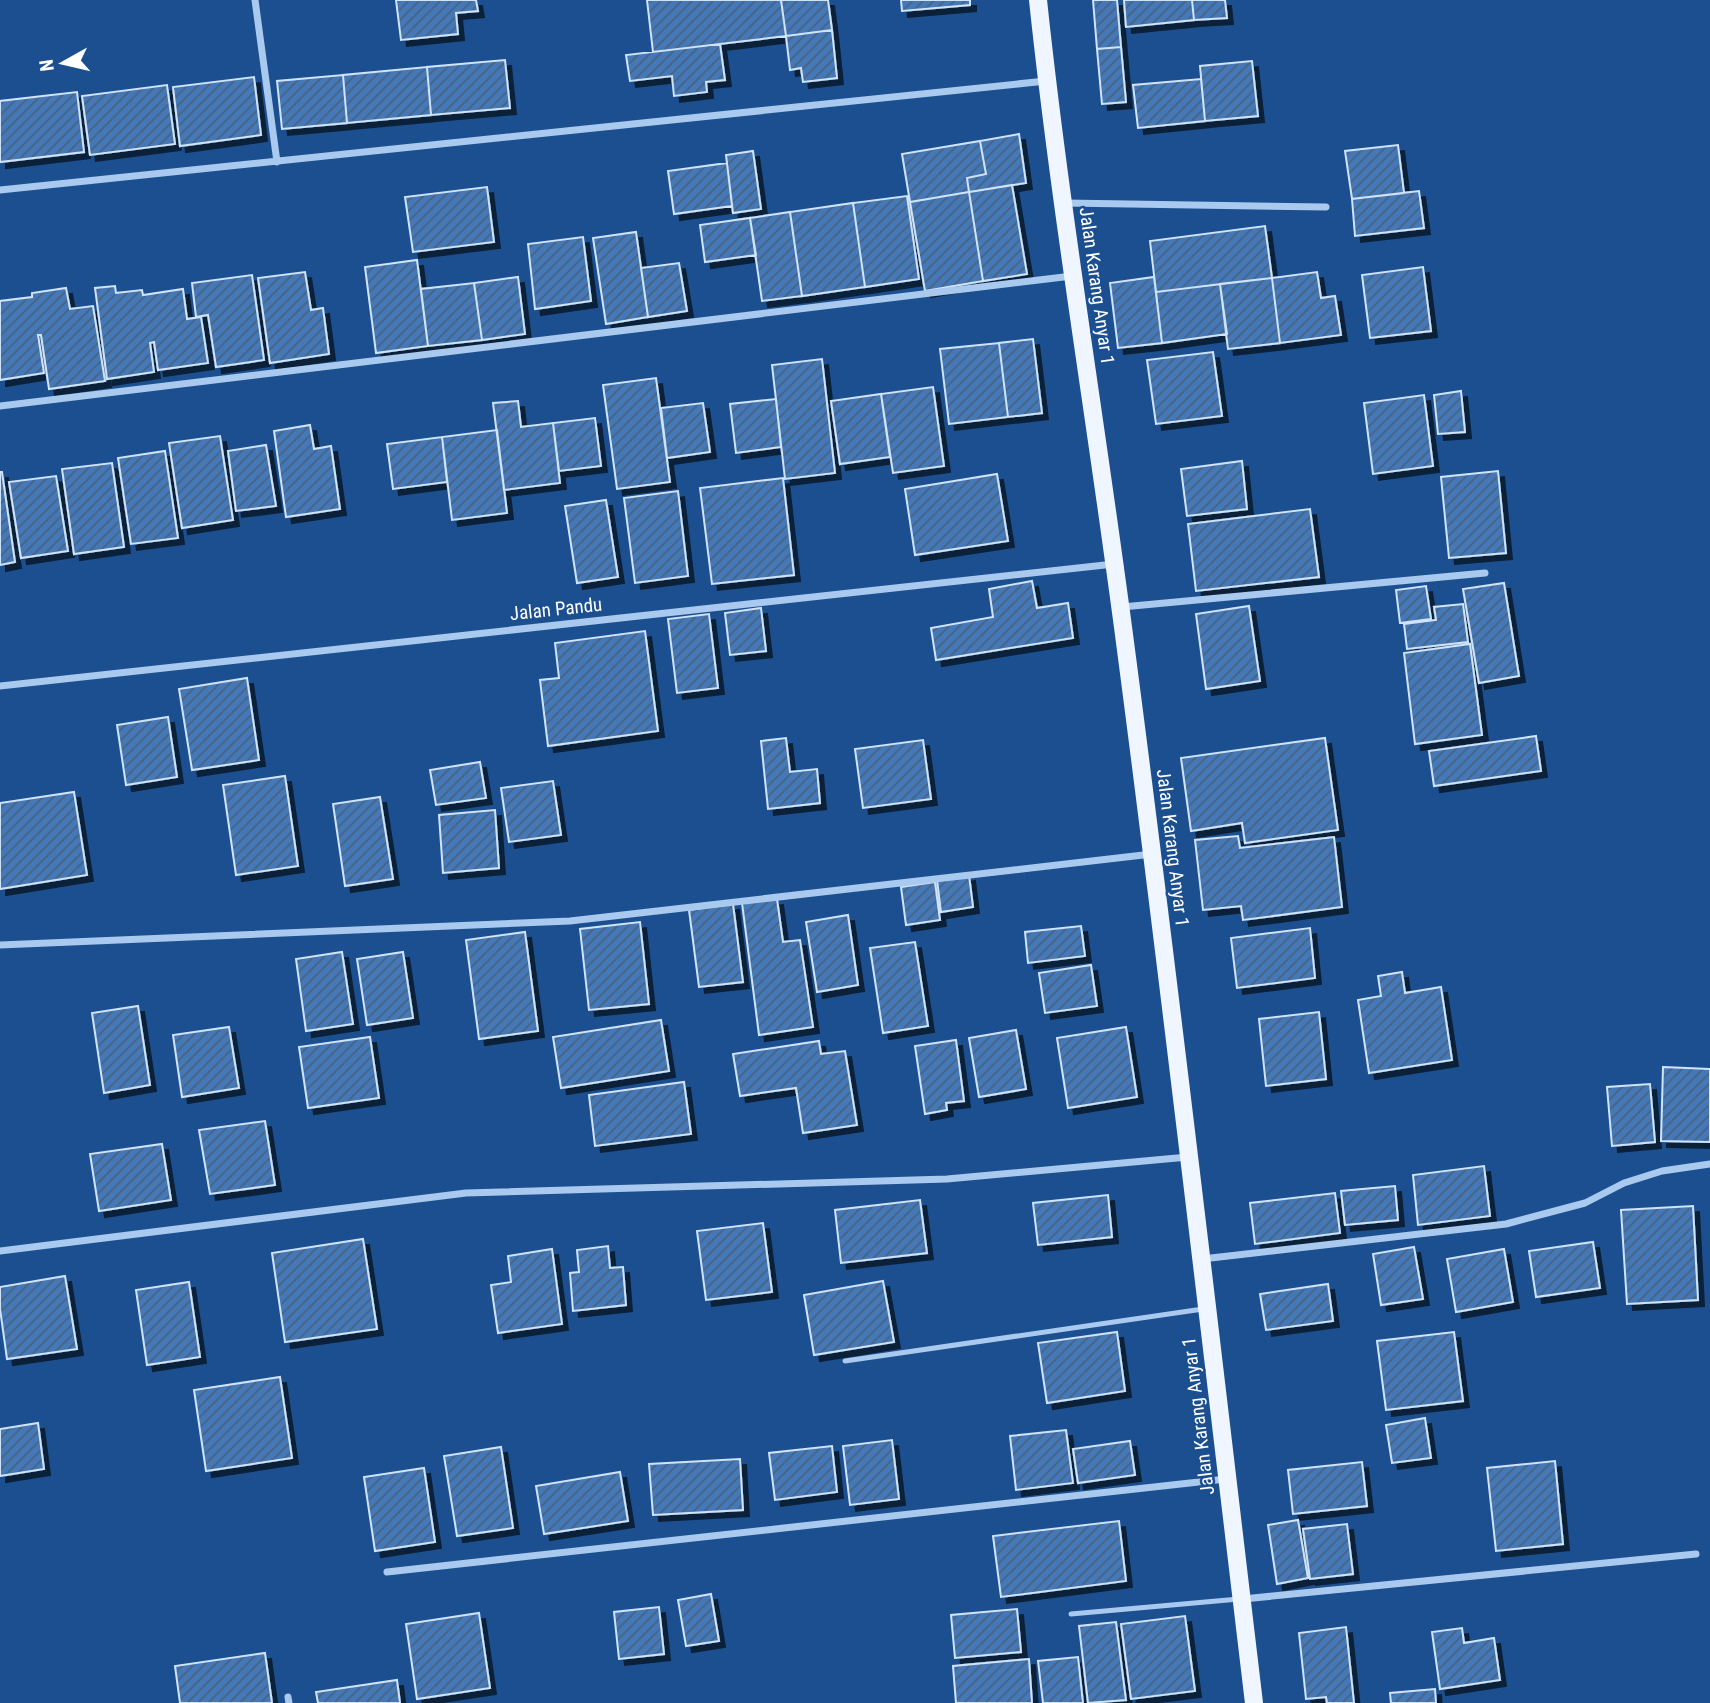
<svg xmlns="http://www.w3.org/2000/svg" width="1710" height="1703" viewBox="0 0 1710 1703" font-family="'Roboto Condensed',sans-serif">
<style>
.building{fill:url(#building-hatch);stroke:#cfe3fa;stroke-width:2;filter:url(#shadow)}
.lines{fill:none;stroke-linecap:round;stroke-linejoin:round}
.service{stroke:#a9c9ee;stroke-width:5}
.minor{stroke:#a9c9ee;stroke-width:7}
.primary{stroke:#f0f6ff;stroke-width:18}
.labels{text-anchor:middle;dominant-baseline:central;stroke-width:5;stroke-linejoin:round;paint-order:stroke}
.street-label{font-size:19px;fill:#fff;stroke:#1b4f8f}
</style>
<defs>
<pattern id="building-hatch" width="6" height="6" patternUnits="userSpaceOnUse" patternTransform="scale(1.75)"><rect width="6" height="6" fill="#4478b7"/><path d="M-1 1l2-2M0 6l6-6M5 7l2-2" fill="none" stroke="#486282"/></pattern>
<filter id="shadow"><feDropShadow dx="6" dy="6" stdDeviation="0" flood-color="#0009"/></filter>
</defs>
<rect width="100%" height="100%" fill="#1b4f8f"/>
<!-- building -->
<path class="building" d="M 396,0 L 476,0 L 478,11 L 456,13 L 458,34 L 401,40 Z
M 647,0 L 781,0 L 786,36 L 653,52 Z
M 781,0 L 828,0 L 832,30 L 786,36 Z
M 901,0 L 970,0 L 970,5 L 902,11 Z
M 1093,0 L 1117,0 L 1121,47 L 1097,49 Z
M 1124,0 L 1192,0 L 1194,20 L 1126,27 Z
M 1192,0 L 1225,0 L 1227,18 L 1194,20 Z
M 832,30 L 837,78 L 803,82 L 801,68 L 790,70 L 786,36 Z
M 720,44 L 725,80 L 706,82 L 707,92 L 674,96 L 672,76 L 630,81 L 626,55 Z
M 1121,47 L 1126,102 L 1102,104 L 1097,49 Z
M 505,60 L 510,108 L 431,115 L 427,67 Z
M 1252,61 L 1258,116 L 1205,121 L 1200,66 Z
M 427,67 L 431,115 L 347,123 L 343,75 Z
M 343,75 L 347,123 L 282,129 L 277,81 Z
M 254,77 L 261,135 L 180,146 L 173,87 Z
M 1201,79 L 1205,121 L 1138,128 L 1133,85 Z
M 167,85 L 175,144 L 90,155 L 82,96 Z
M 77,92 L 84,152 L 0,162 L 0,101 Z
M 1019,134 L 1026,183 L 969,192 L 967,178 L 986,174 L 980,141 Z
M 980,141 L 986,174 L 967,178 L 969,192 L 910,202 L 902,154 Z
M 1398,145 L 1404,193 L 1352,199 L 1345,151 Z
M 753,151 L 761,209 L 733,213 L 726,155 Z
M 727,163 L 732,206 L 674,214 L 668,171 Z
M 1012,185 L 1027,274 L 983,281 L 969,192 Z
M 487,187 L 494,242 L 413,252 L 405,197 Z
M 1419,191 L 1424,228 L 1355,236 L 1352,199 Z
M 969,192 L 983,281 L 925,291 L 910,202 Z
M 907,196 L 919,279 L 865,287 L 853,203 Z
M 853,203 L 865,287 L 802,296 L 790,212 Z
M 790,212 L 802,296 L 762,301 L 750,218 Z
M 750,218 L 756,255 L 705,262 L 700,225 Z
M 1265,226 L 1272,278 L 1156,292 L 1150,241 Z
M 636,232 L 648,317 L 606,324 L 593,238 Z
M 583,237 L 591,301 L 535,309 L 528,244 Z
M 417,260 L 428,346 L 376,353 L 365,267 Z
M 679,263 L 687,311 L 648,317 L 641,268 Z
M 1423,267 L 1431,331 L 1370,338 L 1362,275 Z
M 305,272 L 311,310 L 323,308 L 329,354 L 270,363 L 258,278 Z
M 1317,272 L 1321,298 L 1335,296 L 1341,335 L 1280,343 L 1272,278 Z
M 252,275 L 264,360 L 216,367 L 208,315 L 196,317 L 192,283 Z
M 518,277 L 525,334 L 482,340 L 474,283 Z
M 1154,277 L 1162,343 L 1118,348 L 1110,283 Z
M 1272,278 L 1280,343 L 1228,349 L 1220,284 Z
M 474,283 L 482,340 L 428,346 L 421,289 Z
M 1220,284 L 1227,334 L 1162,343 L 1156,292 Z
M 115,286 L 116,293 L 142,290 L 143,295 L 183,289 L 187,319 L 201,317 L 208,363 L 158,370 L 154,342 L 150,343 L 154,372 L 107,379 L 95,288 Z
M 66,288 L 70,309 L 93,306 L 105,381 L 49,389 L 41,335 L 38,335 L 44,373 L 0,380 L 0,301 L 32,297 L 32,293 Z
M 1033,339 L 1042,413 L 1008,417 L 999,343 Z
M 999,343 L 1008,417 L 949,424 L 940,349 Z
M 1213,352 L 1222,416 L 1156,424 L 1147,360 Z
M 822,359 L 835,473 L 785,479 L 772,365 Z
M 656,378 L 670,482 L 617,489 L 603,385 Z
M 933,387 L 944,466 L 893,473 L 881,394 Z
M 1461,391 L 1465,432 L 1438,434 L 1434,395 Z
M 881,394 L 890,457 L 840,464 L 831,401 Z
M 1424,395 L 1433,466 L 1373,474 L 1364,403 Z
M 776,399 L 781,447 L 736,453 L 730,404 Z
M 518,401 L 521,427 L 553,423 L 560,483 L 504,490 L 493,403 Z
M 703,403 L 710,452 L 667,458 L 661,408 Z
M 595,418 L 601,466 L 559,471 L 553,423 Z
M 310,425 L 314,449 L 331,446 L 340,509 L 286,517 L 274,431 Z
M 497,430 L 507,513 L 452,520 L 442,437 Z
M 220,436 L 233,520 L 182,528 L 169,443 Z
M 442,437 L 447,482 L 393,489 L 387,444 Z
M 266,445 L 276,506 L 236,511 L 228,451 Z
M 165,451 L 178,538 L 131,544 L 118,458 Z
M 1242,461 L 1247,509 L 1187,516 L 1181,469 Z
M 112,463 L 124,547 L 74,554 L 62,469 Z
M 1498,471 L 1506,553 L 1449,558 L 1441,477 Z
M 0,472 L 2,472 L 15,562 L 0,565 Z
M 997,474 L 1008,541 L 915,555 L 905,489 Z
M 56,476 L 68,551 L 21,558 L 9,482 Z
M 783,478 L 794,575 L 712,584 L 700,488 Z
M 678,491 L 688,576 L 635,583 L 624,498 Z
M 606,500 L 618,577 L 577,583 L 565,506 Z
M 1310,509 L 1319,577 L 1196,591 L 1188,524 Z
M 1032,581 L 1037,608 L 1068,603 L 1073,638 L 936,660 L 931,628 L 993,617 L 989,589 Z
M 1504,583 L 1519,676 L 1479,683 L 1463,589 Z
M 1426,586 L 1431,619 L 1400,623 L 1396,590 Z
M 1463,604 L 1468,642 L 1407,649 L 1404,624 L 1436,620 L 1434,607 Z
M 1249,606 L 1260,681 L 1206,689 L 1196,614 Z
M 761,608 L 766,651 L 730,655 L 725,613 Z
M 709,614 L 718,688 L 677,693 L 668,619 Z
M 645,631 L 658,731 L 548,746 L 540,680 L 559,678 L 555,643 Z
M 1470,644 L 1482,735 L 1415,744 L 1404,653 Z
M 247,678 L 259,760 L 192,770 L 179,689 Z
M 168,717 L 177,777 L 126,785 L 117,725 Z
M 1536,736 L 1541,771 L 1434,786 L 1429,751 Z
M 786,738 L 790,772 L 817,769 L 820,803 L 768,809 L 761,741 Z
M 1325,738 L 1338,830 L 1245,843 L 1242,823 L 1191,831 L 1181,758 Z
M 923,740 L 931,799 L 863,808 L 855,749 Z
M 480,762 L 486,798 L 436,805 L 430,770 Z
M 285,776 L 298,866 L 236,875 L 223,785 Z
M 553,781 L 561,835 L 509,842 L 501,788 Z
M 74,792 L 87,875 L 0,889 L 0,803 Z
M 380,797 L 393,879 L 345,886 L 333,804 Z
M 495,810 L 499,868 L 443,873 L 439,815 Z
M 1238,836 L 1240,848 L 1334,837 L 1342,907 L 1243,920 L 1241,906 L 1203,910 L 1195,840 Z
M 969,875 L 973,907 L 941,912 L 937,880 Z
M 935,882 L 940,920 L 906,925 L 901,887 Z
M 777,899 L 783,942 L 800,940 L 813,1027 L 759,1035 L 742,903 Z
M 733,904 L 743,982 L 699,987 L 689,910 Z
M 848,915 L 858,985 L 817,992 L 806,922 Z
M 640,922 L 649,1004 L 589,1010 L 580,929 Z
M 1081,926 L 1085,956 L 1028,963 L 1025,932 Z
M 1310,928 L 1315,978 L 1237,988 L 1231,938 Z
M 525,932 L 538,1031 L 479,1039 L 466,940 Z
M 915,942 L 928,1026 L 883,1033 L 870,948 Z
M 342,952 L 353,1024 L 306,1031 L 296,959 Z
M 403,952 L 413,1018 L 367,1025 L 357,959 Z
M 1091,965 L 1097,1006 L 1045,1013 L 1039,973 Z
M 1402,972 L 1405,993 L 1441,987 L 1452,1060 L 1369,1073 L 1358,1000 L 1381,996 L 1378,976 Z
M 138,1006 L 150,1085 L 104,1093 L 92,1013 Z
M 1319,1012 L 1326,1079 L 1266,1086 L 1259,1019 Z
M 661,1020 L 669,1071 L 561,1088 L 553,1037 Z
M 229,1027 L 239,1088 L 182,1097 L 173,1035 Z
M 1126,1027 L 1137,1097 L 1068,1108 L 1057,1038 Z
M 1016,1030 L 1026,1089 L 979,1097 L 969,1038 Z
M 370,1037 L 379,1098 L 308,1108 L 299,1047 Z
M 956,1040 L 964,1101 L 946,1103 L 947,1110 L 925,1114 L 915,1046 Z
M 819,1041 L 821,1054 L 845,1051 L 857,1125 L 803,1133 L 796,1088 L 740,1096 L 733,1054 Z
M 1663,1067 L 1710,1069 L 1710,1142 L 1661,1141 Z
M 684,1082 L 691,1134 L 595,1146 L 589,1095 Z
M 1650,1084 L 1655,1142 L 1612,1146 L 1607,1087 Z
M 265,1121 L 275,1185 L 210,1194 L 199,1130 Z
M 162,1144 L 171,1200 L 99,1211 L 90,1154 Z
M 1484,1166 L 1490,1216 L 1418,1225 L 1413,1175 Z
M 1395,1186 L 1398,1220 L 1345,1225 L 1341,1191 Z
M 1335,1193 L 1340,1233 L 1255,1244 L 1250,1203 Z
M 1108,1195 L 1112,1237 L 1038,1245 L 1033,1203 Z
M 920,1200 L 927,1253 L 841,1263 L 835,1210 Z
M 1693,1206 L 1698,1300 L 1627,1304 L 1621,1210 Z
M 763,1223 L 772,1292 L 706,1300 L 697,1231 Z
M 363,1239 L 377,1329 L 285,1342 L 272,1253 Z
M 1593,1242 L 1600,1288 L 1536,1297 L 1529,1251 Z
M 608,1246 L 610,1268 L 623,1267 L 626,1305 L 573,1311 L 570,1273 L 579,1272 L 577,1250 Z
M 1414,1247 L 1423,1299 L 1381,1305 L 1373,1254 Z
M 552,1249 L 562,1324 L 498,1333 L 491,1285 L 511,1282 L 508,1256 Z
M 1504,1249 L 1513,1302 L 1456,1312 L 1447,1259 Z
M 65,1276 L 77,1349 L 7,1359 L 0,1309 L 0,1287 Z
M 883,1281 L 894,1342 L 814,1355 L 804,1295 Z
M 189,1282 L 200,1357 L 147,1365 L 136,1290 Z
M 1328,1284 L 1333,1321 L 1266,1330 L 1260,1294 Z
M 1117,1332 L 1125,1391 L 1047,1403 L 1038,1343 Z
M 1454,1332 L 1463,1401 L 1386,1410 L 1377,1341 Z
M 280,1377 L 292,1458 L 206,1471 L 194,1390 Z
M 1425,1418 L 1431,1458 L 1392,1463 L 1386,1425 Z
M 38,1423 L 44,1469 L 0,1476 L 0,1429 Z
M 1066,1430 L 1073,1483 L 1016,1490 L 1010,1436 Z
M 892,1440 L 899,1499 L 850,1505 L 843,1446 Z
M 1130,1441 L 1135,1475 L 1078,1483 L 1073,1449 Z
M 832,1446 L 837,1492 L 775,1500 L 769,1453 Z
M 501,1447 L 513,1528 L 457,1536 L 444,1456 Z
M 740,1459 L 743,1510 L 653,1515 L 649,1464 Z
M 1555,1461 L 1563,1544 L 1496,1551 L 1487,1468 Z
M 1362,1462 L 1367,1506 L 1293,1514 L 1288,1470 Z
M 424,1468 L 435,1542 L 375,1551 L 364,1477 Z
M 620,1472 L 628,1521 L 544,1534 L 536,1486 Z
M 1298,1520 L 1308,1578 L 1277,1584 L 1268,1525 Z
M 1119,1521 L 1126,1581 L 1001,1597 L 993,1536 Z
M 1347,1524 L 1353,1574 L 1310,1579 L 1303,1529 Z
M 711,1594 L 719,1641 L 686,1646 L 678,1600 Z
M 659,1607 L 664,1654 L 619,1659 L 614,1612 Z
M 1017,1609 L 1021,1652 L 955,1658 L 951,1615 Z
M 479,1613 L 490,1688 L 417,1699 L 406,1624 Z
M 1185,1616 L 1195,1691 L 1131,1699 L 1121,1624 Z
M 1116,1622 L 1126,1700 L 1088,1703 L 1079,1626 Z
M 1346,1627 L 1354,1703 L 1327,1703 L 1326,1697 L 1306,1699 L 1299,1633 Z
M 1462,1628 L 1464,1643 L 1494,1638 L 1500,1680 L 1440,1689 L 1432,1632 Z
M 265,1653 L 272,1703 L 180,1703 L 175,1666 Z
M 1078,1657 L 1083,1703 L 1043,1703 L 1038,1661 Z
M 1029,1659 L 1032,1703 L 956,1703 L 953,1666 Z
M 397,1680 L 400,1703 L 318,1703 L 316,1692 Z
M 1435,1689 L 1436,1703 L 1391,1703 L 1390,1693 Z"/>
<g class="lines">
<!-- service -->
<path class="service" d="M 845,1361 L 1203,1309
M 1071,1614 L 1239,1599"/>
<!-- minor -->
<path class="minor" d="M 255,0 L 277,162
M 0,190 L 1046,81
M 1065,203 L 1326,207
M 0,406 L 1072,276
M 1122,607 L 1485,573
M 0,686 L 1114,564
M 0,945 L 570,921 L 1152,854
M 0,1251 L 466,1193 L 947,1179 L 1188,1157
M 1202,1259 L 1506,1224 L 1585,1203 L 1624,1183 L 1662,1171 L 1710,1164
M 387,1572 L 1226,1479
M 1243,1599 L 1696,1554
M 288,1697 L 289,1703"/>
<!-- primary -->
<path class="primary" d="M 1038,0 C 1061,217 1098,433 1126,650 C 1172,1000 1212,1352 1254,1703"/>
</g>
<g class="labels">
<!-- street labels -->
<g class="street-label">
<text transform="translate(1097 286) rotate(82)">Jalan Karang Anyar 1</text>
<text transform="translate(556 609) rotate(-6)">Jalan Pandu</text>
<text transform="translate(1173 848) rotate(83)">Jalan Karang Anyar 1</text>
<text transform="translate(1198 1416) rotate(-97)">Jalan Karang Anyar 1</text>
</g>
</g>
<!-- north arrow -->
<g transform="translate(63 63) rotate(262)" stroke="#1b4f8f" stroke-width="5" paint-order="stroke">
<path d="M0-5L12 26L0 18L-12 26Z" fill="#ffffff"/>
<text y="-10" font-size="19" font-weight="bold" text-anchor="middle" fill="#ffffff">N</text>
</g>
</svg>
